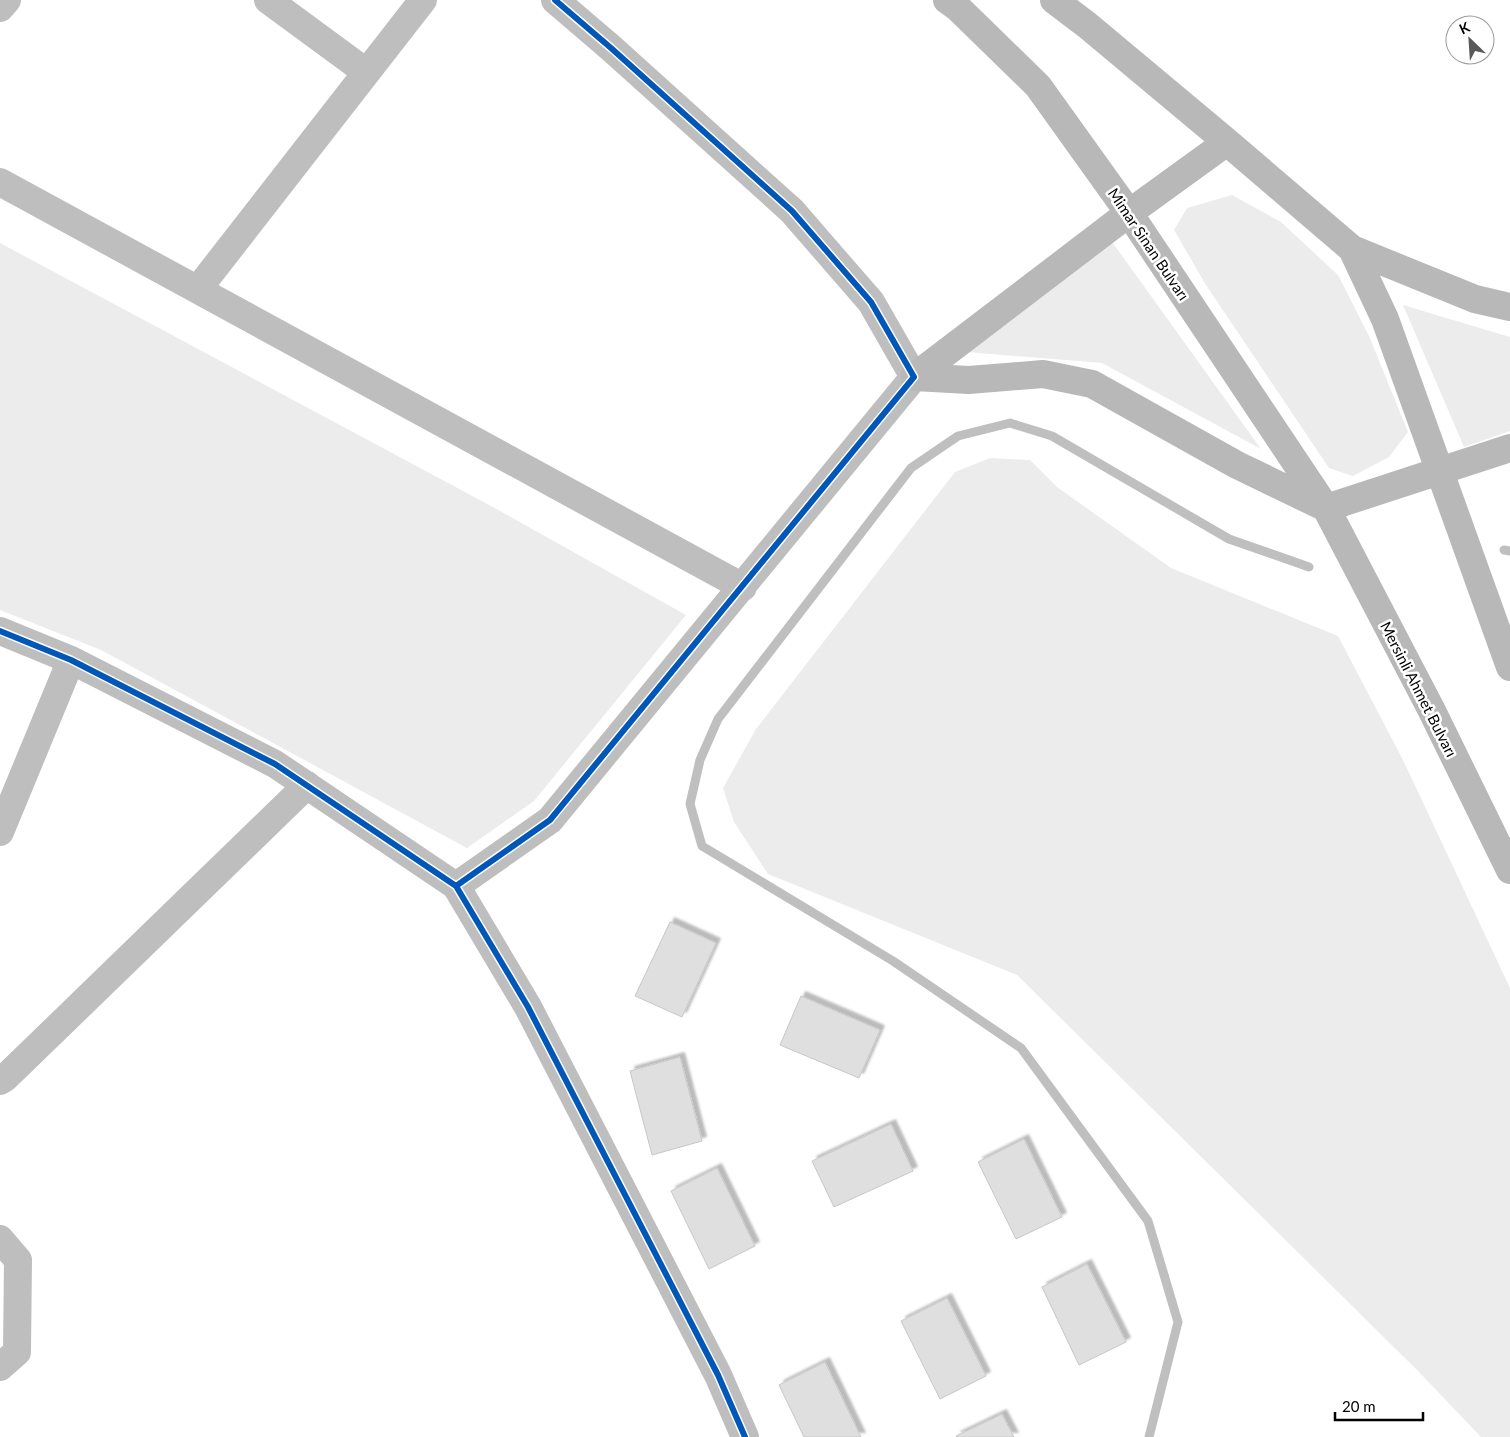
<svg xmlns="http://www.w3.org/2000/svg" width="1510" height="1437" viewBox="0 0 1510 1437" font-family="Lato,sans-serif">
<style>
.green{fill:#ececec}
.lines{fill:none;stroke-linecap:round;stroke-linejoin:round}
.stream{stroke:#bfbfbf;stroke-width:9}
.building{fill:#dfdfdf;stroke:#c7c7c7;filter:url(#shadow)}
.minor{stroke:#bebebe;stroke-width:28}
.secondary{stroke:#b8b8b8;stroke-width:28}
.cycleway-casing{stroke:#fff;stroke-width:9}
.cycleway{stroke:#0057b8;stroke-width:6}
.labels{text-anchor:middle;dominant-baseline:central;stroke-width:5;stroke-linejoin:round;paint-order:stroke}
.street-label{font-size:15px;fill:#000;stroke:#fff}
</style>
<defs>
<filter id="shadow"><feDropShadow dx="4.5" dy="-4.5" stdDeviation="1" flood-color="#0004"/></filter>
</defs>
<rect width="100%" height="100%" fill="#fff"/>
<!-- green -->
<path class="green" d="M 1232,195 L 1281,222 L 1338,275 L 1369,336 L 1408,432 L 1389,457 L 1353,476 L 1329,468 L 1206,285 L 1174,230 L 1187,208 Z
M 1110,239 L 1261,449 L 1102,363 L 967,352 Z
M 0,243 L 491,506 L 686,615 L 534,801 L 467,848 L 101,650 L 0,610 Z
M 1403,305 L 1510,337 L 1510,431 L 1464,447 Z
M 990,458 L 1030,460 L 1057,487 L 1171,568 L 1338,636 L 1403,760 L 1510,988 L 1510,1437 L 1481,1437 L 1418,1371 L 1017,975 L 768,874 L 734,822 L 723,788 L 756,729 L 955,472 Z"/>
<g class="lines">
<!-- stream -->
<path class="stream" d="M 1504,550 L 1510,551
M 1149,1437 L 1178,1322 L 1148,1221 L 1021,1048 L 893,961 L 702,846 L 690,804 L 700,760 L 718,719 L 911,468 L 958,436 L 1010,423 L 1052,436 L 1229,539 L 1309,567"/>
</g>
<!-- building -->
<path class="building" d="M 670,922 L 716,943 L 682,1017 L 635,996 Z
M 801,996 L 880,1030 L 859,1078 L 780,1045 Z
M 680,1057 L 702,1141 L 652,1155 L 630,1071 Z
M 891,1124 L 913,1171 L 834,1207 L 812,1161 Z
M 1024,1139 L 1062,1217 L 1016,1239 L 978,1162 Z
M 717,1168 L 755,1246 L 709,1269 L 671,1191 Z
M 1087,1264 L 1126,1342 L 1079,1365 L 1042,1287 Z
M 947,1298 L 986,1376 L 940,1399 L 901,1321 Z
M 825,1362 L 861,1437 L 804,1437 L 779,1385 Z
M 1002,1414 L 1014,1437 L 957,1437 L 956,1436 Z"/>
<g class="lines">
<!-- minor -->
<path class="minor" d="M 268,0 L 366,72
M 0,8 L 7,0
M 0,182 L 743,587
M 198,289 L 423,0
M 0,631 L 71,660 L 275,764 L 456,886 L 528,1007 L 718,1375 L 745,1437
M 0,832 L 71,660
M 456,886 L 550,820 L 914,377 L 871,302 L 792,211 L 611,48 L 555,0
M 0,1081 L 5,1078 L 307,785
M 0,1239 L 18,1260 L 17,1352 L 0,1367"/>
<!-- secondary -->
<path class="secondary" d="M 947,0 L 958,8 L 1038,86 L 1129,213 L 1326,508 L 1431,709 L 1510,870
M 1054,0 L 1087,25 L 1227,142 L 1352,249 L 1385,319 L 1510,667
M 1352,249 L 1475,299 L 1510,307
M 914,377 L 969,380 L 1043,374 L 1092,384 L 1237,465 L 1326,508 L 1510,448
M 914,377 L 1129,213 L 1227,142"/>
<!-- cycleway casing -->
<g class="cycleway-casing">
<path id="cycleway" d="M 0,631 L 71,660 L 275,764 L 456,886 L 528,1007 L 718,1375 L 745,1437
M 456,886 L 550,820 L 914,377 L 871,302 L 792,211 L 611,48 L 555,0"/>
</g>
<!-- cycleway -->
<use href="#cycleway" class="cycleway"/>
</g>
<g class="labels">
<!-- street labels -->
<g class="street-label">
<text transform="translate(1149 244) rotate(56)">Mimar Sinan Bulvarı</text>
<text transform="translate(1419 689) rotate(63)">Mersinli Ahmet Bulvarı</text>
</g>
</g>
<!-- north arrow -->
<g transform="translate(1470 40) rotate(335)"><circle r="24" fill="#ffffff" stroke="#999999"/>
<path d="M0-4L9 19L0 12L-9 19Z" fill="#595959"/>
<text y="-8" font-size="14" font-weight="bold" text-anchor="middle" fill="#000000">K</text>
</g>
<!-- scale -->
<path d="M1335 1412v8h88v-8" fill="none" stroke="#000000" stroke-width="2.5"/>
<text x="1342" y="1412" font-size="15" fill="#000000" stroke="#ffffff" stroke-width="4" paint-order="stroke">20 m</text>
</svg>
